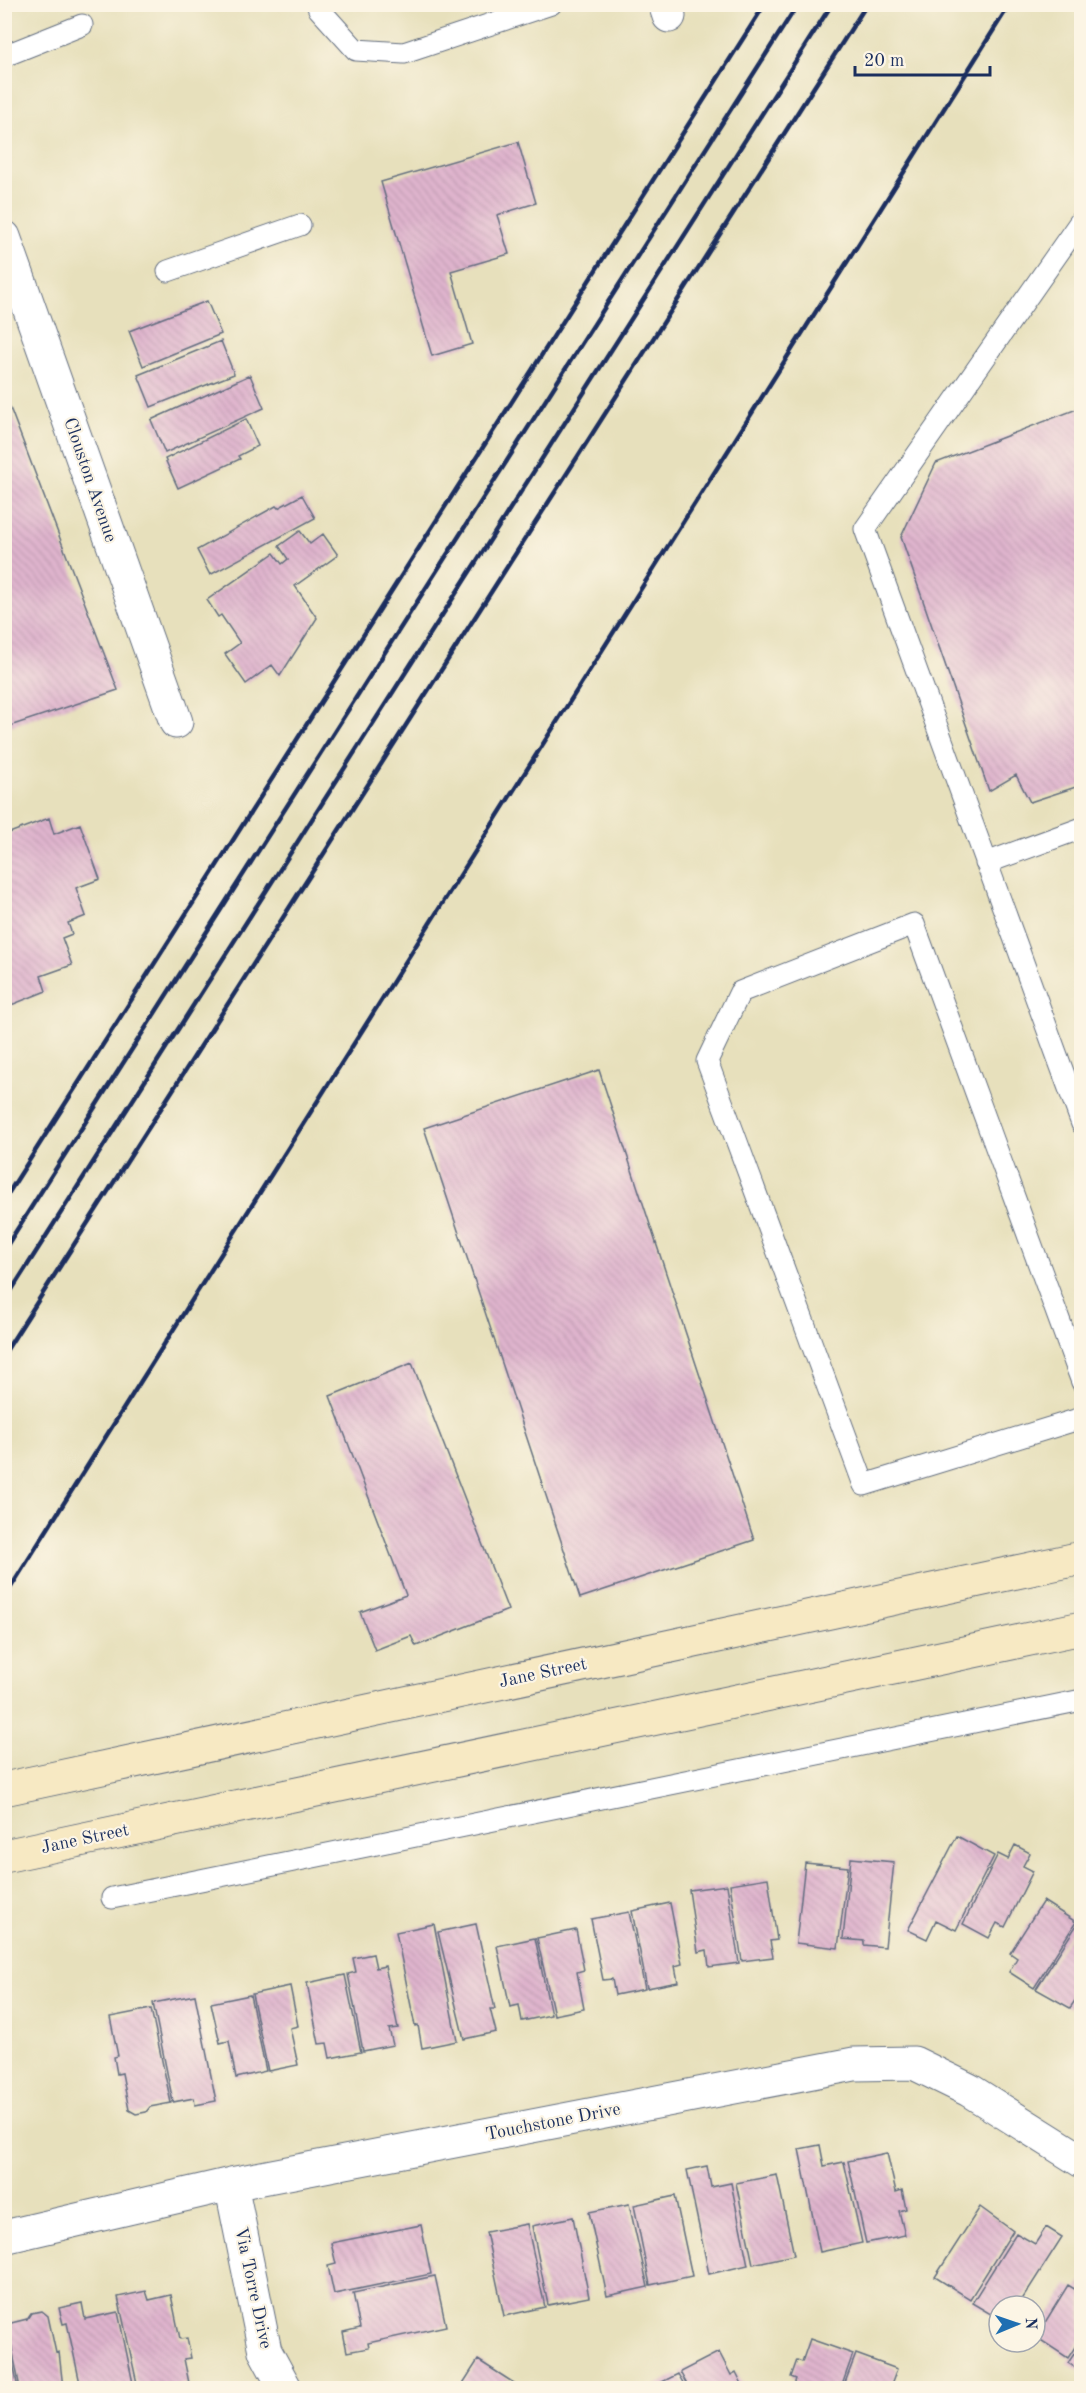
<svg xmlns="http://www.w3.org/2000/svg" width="1086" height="2393" viewBox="0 0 1086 2393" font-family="'Old Standard TT',serif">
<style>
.building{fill:url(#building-back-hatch)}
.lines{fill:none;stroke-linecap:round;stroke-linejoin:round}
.service-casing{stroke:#626d7f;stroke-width:23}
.minor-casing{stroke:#626d7f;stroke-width:35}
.secondary-casing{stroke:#626d7f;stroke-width:35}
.service{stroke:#fff;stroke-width:21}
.minor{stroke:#fff;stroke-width:33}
.secondary{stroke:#f7e9c3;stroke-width:33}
.rail{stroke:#1b2f5e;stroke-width:4.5}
.labels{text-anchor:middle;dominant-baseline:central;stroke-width:4.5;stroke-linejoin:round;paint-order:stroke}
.street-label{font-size:18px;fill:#1b2f5e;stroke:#fcf5e5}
</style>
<defs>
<pattern id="building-back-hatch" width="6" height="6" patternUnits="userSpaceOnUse" patternTransform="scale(1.5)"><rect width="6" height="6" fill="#dfb4cd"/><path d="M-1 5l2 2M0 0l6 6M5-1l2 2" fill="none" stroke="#bf9bb2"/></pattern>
</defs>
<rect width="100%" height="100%" fill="#fcf5e5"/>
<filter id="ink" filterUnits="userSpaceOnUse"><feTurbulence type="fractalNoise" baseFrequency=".0167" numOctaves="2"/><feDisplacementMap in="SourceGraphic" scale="12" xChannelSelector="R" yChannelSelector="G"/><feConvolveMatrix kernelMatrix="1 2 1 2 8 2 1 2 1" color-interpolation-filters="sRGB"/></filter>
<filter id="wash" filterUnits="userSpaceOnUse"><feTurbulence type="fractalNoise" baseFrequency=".008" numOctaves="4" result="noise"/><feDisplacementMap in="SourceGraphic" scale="24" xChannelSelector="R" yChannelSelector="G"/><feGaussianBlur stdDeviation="1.35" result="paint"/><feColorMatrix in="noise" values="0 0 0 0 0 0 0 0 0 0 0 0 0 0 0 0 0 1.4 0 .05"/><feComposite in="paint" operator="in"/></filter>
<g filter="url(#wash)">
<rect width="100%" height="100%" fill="#e7e0bc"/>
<g id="blocks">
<!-- building -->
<path class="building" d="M 518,142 L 536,203 L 497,215 L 509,254 L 451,271 L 472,344 L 432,356 L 381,182 Z
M 207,301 L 221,334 L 143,366 L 129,331 Z
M 221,341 L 234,374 L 151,407 L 138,375 Z
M 250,375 L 264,408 L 165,453 L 151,420 Z
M 4,392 L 118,690 L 4,728 Z
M 1082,407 L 1082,785 L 1030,802 L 1016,775 L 989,791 L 901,537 L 936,463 Z
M 246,419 L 258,446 L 238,456 L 240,459 L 178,488 L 165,459 Z
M 302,495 L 315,518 L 210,575 L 197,550 L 276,506 L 278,508 Z
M 300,531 L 310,544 L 323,534 L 338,555 L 295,586 L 317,618 L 280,676 L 272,665 L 246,684 L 225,654 L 240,643 L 221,615 L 218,617 L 207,600 L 274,553 L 282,564 L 288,559 L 279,546 Z
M 49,818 L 54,834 L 80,824 L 100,879 L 76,888 L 86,916 L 68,923 L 72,934 L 62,938 L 72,965 L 41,976 L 46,991 L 4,1008 L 4,835 Z
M 599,1070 L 754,1540 L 580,1598 L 424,1128 Z
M 412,1363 L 508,1610 L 416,1646 L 411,1636 L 375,1650 L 360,1612 L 406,1595 L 330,1396 Z
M 957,1836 L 994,1856 L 956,1930 L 936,1920 L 927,1939 L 908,1930 Z
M 1015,1845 L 1030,1853 L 1023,1866 L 1033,1871 L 1005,1927 L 997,1923 L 989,1938 L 963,1924 L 998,1854 L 1008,1859 Z
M 851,1858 L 894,1862 L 885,1947 L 864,1945 L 864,1941 L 843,1939 Z
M 805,1863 L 848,1867 L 838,1948 L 796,1943 Z
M 768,1878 L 777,1940 L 770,1941 L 773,1957 L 742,1961 L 730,1884 Z
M 727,1885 L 739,1963 L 709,1967 L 707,1950 L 698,1952 L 689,1890 Z
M 1043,1901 L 1076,1922 L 1034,1988 L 1009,1972 L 1017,1958 L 1010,1953 Z
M 670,1903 L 682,1964 L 675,1966 L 678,1982 L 647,1988 L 632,1911 Z
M 629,1912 L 645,1989 L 615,1995 L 612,1979 L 603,1980 L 591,1919 Z
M 1078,1923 L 1082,1925 L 1082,1990 L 1070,2008 L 1036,1989 Z
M 434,1924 L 457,2041 L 422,2048 L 418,2025 L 415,2026 L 396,1932 Z
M 476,1924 L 495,2009 L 490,2009 L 496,2032 L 464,2039 L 438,1932 Z
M 576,1930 L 584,1970 L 577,1972 L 584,2009 L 554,2015 L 537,1938 Z
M 535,1938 L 551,2015 L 522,2021 L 519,2005 L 510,2007 L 497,1946 Z
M 373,1954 L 376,1968 L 385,1966 L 398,2028 L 389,2029 L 393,2045 L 363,2051 L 348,1974 L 356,1972 L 353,1958 Z
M 345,1975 L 361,2052 L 330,2058 L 327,2043 L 319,2044 L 307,1983 Z
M 290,1986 L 298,2026 L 290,2028 L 298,2065 L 268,2071 L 252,1994 Z
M 195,1995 L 216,2101 L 195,2105 L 194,2098 L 173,2102 L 153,2003 Z
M 250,1995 L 266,2071 L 236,2078 L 229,2041 L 220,2043 L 211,2003 Z
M 151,2009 L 171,2103 L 150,2107 L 146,2112 L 136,2114 L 129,2110 L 122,2073 L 117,2074 L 114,2057 L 118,2056 L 110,2017 Z
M 820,2145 L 824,2166 L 844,2162 L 862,2243 L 820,2252 L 799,2149 Z
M 887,2153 L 896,2192 L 902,2190 L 906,2209 L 899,2211 L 905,2235 L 866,2243 L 848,2161 Z
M 707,2166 L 711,2187 L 731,2183 L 748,2265 L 709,2274 L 687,2170 Z
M 777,2175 L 794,2255 L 753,2264 L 736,2183 Z
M 675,2196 L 692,2276 L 650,2285 L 634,2205 Z
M 629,2204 L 648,2287 L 607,2296 L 589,2212 Z
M 980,2207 L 1013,2231 L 970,2299 L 935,2277 Z
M 573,2217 L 589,2297 L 548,2305 L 532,2226 Z
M 527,2224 L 545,2307 L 504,2316 L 486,2232 Z
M 421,2225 L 431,2274 L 334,2294 L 328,2266 L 336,2264 L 331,2243 Z
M 1046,2227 L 1062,2237 L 1018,2306 L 999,2306 L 999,2319 L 972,2303 L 1016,2233 L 1035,2244 Z
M 435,2276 L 446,2326 L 368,2343 L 369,2348 L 347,2352 L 343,2332 L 360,2328 L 353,2293 Z
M 1082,2281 L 1082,2336 L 1068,2358 L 1036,2337 L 1068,2285 L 1076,2290 Z
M 146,2291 L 149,2300 L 171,2295 L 180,2339 L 187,2338 L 191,2358 L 184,2359 L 189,2383 L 165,2388 L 138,2388 L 118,2297 Z
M 82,2303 L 85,2319 L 118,2312 L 134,2388 L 81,2388 L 67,2323 L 63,2324 L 59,2308 Z
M 42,2311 L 48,2316 L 56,2353 L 59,2352 L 63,2388 L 20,2388 L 7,2324 L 27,2319 L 31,2313 Z
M 4,2330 L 6,2330 L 18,2388 L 4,2388 Z
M 810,2339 L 853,2354 L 841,2388 L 793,2388 L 796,2379 L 791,2377 L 797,2360 L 802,2362 Z
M 1082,2342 L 1082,2372 L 1068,2363 Z
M 719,2352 L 731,2375 L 736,2372 L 744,2388 L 689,2388 L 680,2372 Z
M 856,2354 L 897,2369 L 890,2388 L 843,2388 Z
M 478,2360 L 514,2383 L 510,2388 L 460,2388 Z
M 678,2374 L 686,2388 L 650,2388 Z"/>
</g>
</g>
<g filter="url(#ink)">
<use href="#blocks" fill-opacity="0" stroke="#626d7f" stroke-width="1.5"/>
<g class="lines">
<!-- service casing -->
<g class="service-casing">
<path id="service" d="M 317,4 L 319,9 L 356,50 L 404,53 L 551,4
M 4,56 L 82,25
M 1082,219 L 865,529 L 1082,1124
M 168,271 L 300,225
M 986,863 L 1082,828
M 1082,1382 L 914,924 L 740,992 L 707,1061 L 864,1485 L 1082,1418
M 112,1898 L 1082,1700"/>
</g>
<!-- minor casing -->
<g class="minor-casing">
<path id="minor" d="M 665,4 L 669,16
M 4,237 L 176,722
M 231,2184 L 265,2351 L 285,2388
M 4,2237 L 231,2184 L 854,2064 L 914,2063 L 969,2090 L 1082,2161"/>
</g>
<!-- secondary casing -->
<g class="secondary-casing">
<path id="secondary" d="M 4,1789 L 1082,1558
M 4,1856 L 1082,1628"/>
</g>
<!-- service -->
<use href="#service" class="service"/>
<!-- minor -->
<use href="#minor" class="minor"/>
<!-- secondary -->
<use href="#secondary" class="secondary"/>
<!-- rail -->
<path class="rail" d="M 4,1200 L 765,4
M 4,1250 L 798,4
M 4,1302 L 832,4
M 4,1354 L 867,4
M 4,1598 L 1010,4"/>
</g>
</g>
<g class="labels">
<!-- street labels -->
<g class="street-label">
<text transform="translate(90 480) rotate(71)">Clouston Avenue</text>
<text transform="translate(543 1673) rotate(-12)">Jane Street</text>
<text transform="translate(85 1839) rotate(-12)">Jane Street</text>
<text transform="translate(553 2122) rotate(-11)">Touchstone Drive</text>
<text transform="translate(253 2288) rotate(78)">Via Torre Drive</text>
</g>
</g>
<!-- margin -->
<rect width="1086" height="2393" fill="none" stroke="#fcf5e5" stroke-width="24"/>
<!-- north arrow -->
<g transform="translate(1017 2324) rotate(88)"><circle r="28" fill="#fcf5e5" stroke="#a2a6af" stroke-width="1.5"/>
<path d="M0-4.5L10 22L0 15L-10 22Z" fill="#1f6fb2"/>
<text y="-9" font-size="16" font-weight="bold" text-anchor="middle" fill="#1b2f5e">N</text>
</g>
<!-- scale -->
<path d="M855 66v9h135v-9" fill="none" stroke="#1b2f5e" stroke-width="3"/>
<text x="864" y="66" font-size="18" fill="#1b2f5e" stroke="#fcf5e5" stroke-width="4.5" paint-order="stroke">20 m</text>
</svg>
